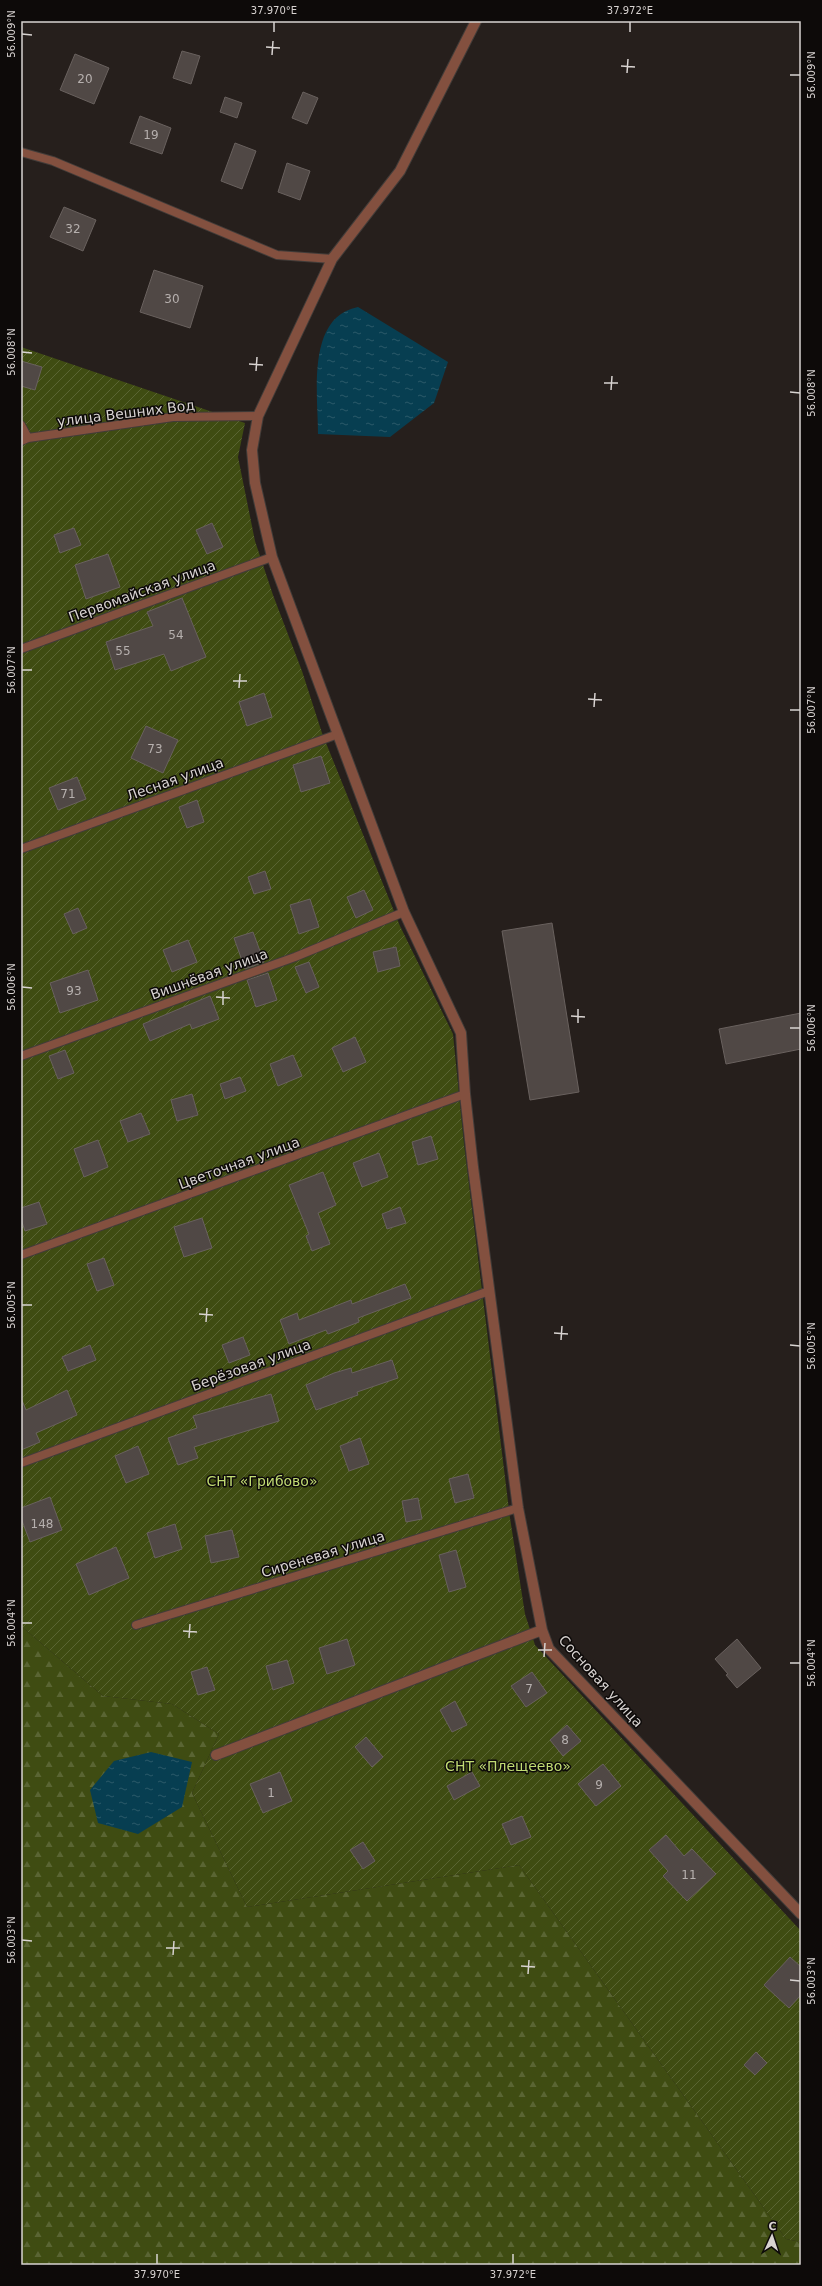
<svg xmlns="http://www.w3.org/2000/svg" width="822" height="2286" viewBox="0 0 822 2286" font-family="'DejaVu Sans',sans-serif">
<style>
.forest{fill:url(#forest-firs)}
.garden{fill:url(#garden-furrows)}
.water{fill:url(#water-ripples)}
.building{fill:#504845;stroke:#69615e}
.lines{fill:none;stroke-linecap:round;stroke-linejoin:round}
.service-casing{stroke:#423c39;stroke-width:10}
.minor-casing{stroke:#423c39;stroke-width:12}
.service{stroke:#83503f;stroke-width:8}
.minor{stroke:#83503f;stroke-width:10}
.ticks{fill:none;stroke:#d8d3d1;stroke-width:1.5}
.labels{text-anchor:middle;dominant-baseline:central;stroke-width:3;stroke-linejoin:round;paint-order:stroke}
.number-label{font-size:12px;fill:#b6b0ae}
.street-label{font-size:14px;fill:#d8d3d1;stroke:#0d0a09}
.park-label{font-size:14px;fill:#c1db73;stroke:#0d0a09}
.neatline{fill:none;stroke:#d8d3d1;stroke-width:1.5}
.ticks-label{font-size:10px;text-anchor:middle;fill:#d8d3d1}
</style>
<defs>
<pattern id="forest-firs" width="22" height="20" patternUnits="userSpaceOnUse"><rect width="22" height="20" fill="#3f4c12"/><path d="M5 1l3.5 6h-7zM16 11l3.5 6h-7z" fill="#5a6533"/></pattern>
<pattern id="garden-furrows" width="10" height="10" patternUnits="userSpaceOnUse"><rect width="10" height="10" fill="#3f4c12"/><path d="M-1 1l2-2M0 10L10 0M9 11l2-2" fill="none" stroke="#5a6533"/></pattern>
<pattern id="water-ripples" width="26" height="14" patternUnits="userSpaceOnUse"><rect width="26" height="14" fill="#073e51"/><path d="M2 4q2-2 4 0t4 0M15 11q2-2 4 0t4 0" fill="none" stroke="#2a5969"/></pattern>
</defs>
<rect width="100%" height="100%" fill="#261f1c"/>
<!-- forest -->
<path class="forest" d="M 21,1626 L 103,1696 L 172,1704 L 219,1734 L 192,1793 L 247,1907 L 519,1865 L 786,2239 L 801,2242 L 801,2265 L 21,2265 Z"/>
<!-- garden -->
<path class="garden" d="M 21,347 L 245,423 L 238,457 L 255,541 L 273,595 L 302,671 L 322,733 L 400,926 L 453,1034 L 464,1144 L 510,1518 L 525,1614 L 535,1645 L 801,1931 L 801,2242 L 786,2239 L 519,1865 L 247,1907 L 192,1793 L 219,1734 L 172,1704 L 103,1696 L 21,1626 Z"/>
<!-- water -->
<path class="water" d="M 358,307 L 448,362 L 434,403 L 390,437 L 318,434 C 318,394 306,317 358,307 Z
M 151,1752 L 192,1762 L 182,1807 L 138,1834 L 98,1823 L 90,1790 L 114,1761 Z"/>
<!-- building -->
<path class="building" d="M 182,51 L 200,56 L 191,84 L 173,78 Z
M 75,54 L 109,68 L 94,104 L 60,90 Z
M 303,92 L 318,98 L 307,124 L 292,118 Z
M 225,97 L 242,103 L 237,118 L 220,112 Z
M 140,116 L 171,128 L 162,154 L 130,143 Z
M 235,143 L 256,151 L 242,189 L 221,181 Z
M 287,163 L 310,171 L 300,200 L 278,192 Z
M 64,207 L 96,220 L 83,251 L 50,237 Z
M 154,270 L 203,286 L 190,328 L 140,312 Z
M 21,361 L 42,367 L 35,390 L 21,386 Z
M 212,523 L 223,547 L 207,554 L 196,530 Z
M 74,528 L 81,545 L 60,553 L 54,535 Z
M 108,554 L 120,587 L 86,599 L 75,565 Z
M 182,598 L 206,657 L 171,671 L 164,654 L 115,670 L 106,642 L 153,626 L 147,612 Z
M 264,693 L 272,717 L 247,726 L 239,702 Z
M 146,726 L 178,740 L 163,773 L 131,758 Z
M 321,756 L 330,783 L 301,792 L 293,765 Z
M 77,777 L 86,799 L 58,810 L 49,788 Z
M 197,800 L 204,822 L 187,828 L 179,807 Z
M 265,871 L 271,889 L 254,894 L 248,877 Z
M 364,890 L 373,910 L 356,918 L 347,897 Z
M 310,899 L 319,927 L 299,934 L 290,905 Z
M 78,908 L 87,928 L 73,934 L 64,914 Z
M 552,923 L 579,1092 L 530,1100 L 502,931 Z
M 253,932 L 264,962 L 245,969 L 234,938 Z
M 188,940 L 197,962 L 172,972 L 163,950 Z
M 396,947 L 400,966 L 378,972 L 373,952 Z
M 309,962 L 319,987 L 306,993 L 295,967 Z
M 88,970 L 98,1000 L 60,1013 L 50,983 Z
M 268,973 L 277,1000 L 256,1007 L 247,980 Z
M 210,996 L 219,1019 L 192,1029 L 190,1024 L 150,1041 L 143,1024 Z
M 801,1013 L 801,1049 L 726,1064 L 719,1029 Z
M 355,1037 L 366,1062 L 343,1072 L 332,1048 Z
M 65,1050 L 74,1073 L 58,1079 L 49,1056 Z
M 293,1055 L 302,1076 L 278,1086 L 270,1064 Z
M 240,1077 L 246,1091 L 225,1099 L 220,1084 Z
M 192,1094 L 198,1115 L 177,1121 L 171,1100 Z
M 141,1113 L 150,1134 L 128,1142 L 120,1121 Z
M 431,1136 L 438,1159 L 418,1165 L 412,1142 Z
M 98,1140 L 108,1167 L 84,1177 L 74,1149 Z
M 379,1153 L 388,1177 L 362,1187 L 353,1163 Z
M 323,1172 L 336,1205 L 318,1213 L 330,1244 L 312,1251 L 306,1236 L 309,1234 L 289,1185 Z
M 39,1202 L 47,1224 L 25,1231 L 21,1219 L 21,1208 Z
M 400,1207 L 406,1223 L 387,1229 L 382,1214 Z
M 202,1218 L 212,1248 L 184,1257 L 174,1227 Z
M 104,1258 L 114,1285 L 97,1291 L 87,1264 Z
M 405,1284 L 411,1298 L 358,1318 L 359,1322 L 328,1334 L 326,1330 L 289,1344 L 280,1320 L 297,1313 L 299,1320 L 351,1300 L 352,1304 Z
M 243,1337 L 250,1355 L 229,1363 L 222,1345 Z
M 90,1345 L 96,1360 L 68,1371 L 62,1357 Z
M 392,1360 L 398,1378 L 357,1392 L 358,1395 L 316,1410 L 306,1385 L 334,1373 L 351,1368 L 352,1373 Z
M 67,1390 L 77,1415 L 36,1433 L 40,1442 L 21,1450 L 21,1398 L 26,1410 Z
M 271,1394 L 279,1421 L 194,1447 L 198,1458 L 178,1465 L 168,1438 L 197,1428 L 193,1416 Z
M 360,1438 L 369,1464 L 349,1471 L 340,1446 Z
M 138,1446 L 149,1474 L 126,1483 L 115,1456 Z
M 468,1474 L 474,1498 L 455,1503 L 449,1479 Z
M 50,1497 L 62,1530 L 30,1542 L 21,1518 L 21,1508 Z
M 418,1498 L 422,1519 L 406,1522 L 402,1501 Z
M 175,1524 L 182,1549 L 155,1558 L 147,1533 Z
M 232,1530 L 239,1557 L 211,1563 L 205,1536 Z
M 116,1547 L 129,1578 L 89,1595 L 76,1564 Z
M 456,1550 L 466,1587 L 449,1592 L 439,1555 Z
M 347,1639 L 355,1665 L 327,1674 L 319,1648 Z
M 737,1639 L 761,1668 L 737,1688 L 726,1675 L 728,1674 L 715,1659 Z
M 287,1660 L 294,1683 L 273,1690 L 266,1666 Z
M 207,1667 L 215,1690 L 198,1695 L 191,1672 Z
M 532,1672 L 547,1693 L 526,1707 L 511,1686 Z
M 455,1701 L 467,1725 L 452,1732 L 440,1710 Z
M 567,1725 L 581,1741 L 563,1756 L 550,1740 Z
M 366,1737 L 383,1757 L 372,1767 L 355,1747 Z
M 603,1764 L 621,1786 L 596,1806 L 578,1784 Z
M 280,1772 L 292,1801 L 263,1813 L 250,1784 Z
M 472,1772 L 480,1786 L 454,1800 L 447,1786 Z
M 522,1816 L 531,1837 L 511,1845 L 502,1824 Z
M 666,1835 L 684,1856 L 692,1849 L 716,1874 L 687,1901 L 663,1876 L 668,1871 L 649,1850 Z
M 363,1842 L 375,1861 L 363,1869 L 350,1850 Z
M 790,1957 L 801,1967 L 801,1995 L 789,2008 L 764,1985 Z
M 756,2052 L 767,2063 L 755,2075 L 744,2065 Z"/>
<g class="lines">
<!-- service casing -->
<g class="service-casing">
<path id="service" d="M 21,152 L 53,161 L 277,255 L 332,259
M 21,425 L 28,438
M 21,441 L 28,438 L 173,417 L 258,416
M 21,649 L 272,557
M 21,849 L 338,734
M 21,1056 L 295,957 L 404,912
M 21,1255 L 465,1094
M 21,1463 L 489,1291
M 136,1625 L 518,1508"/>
</g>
<!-- minor casing -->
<g class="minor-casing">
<path id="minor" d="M 476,21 L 400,171 L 332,259 L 258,416 L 252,450 L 255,483 L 272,557 L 404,912 L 461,1033 L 465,1094 L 473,1167 L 518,1508 L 542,1630 L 549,1649 L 801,1914
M 216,1755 L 542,1630"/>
</g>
<!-- service -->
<use href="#service" class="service"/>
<!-- minor -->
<use href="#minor" class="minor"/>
</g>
<!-- ticks -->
<path class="ticks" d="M 274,32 L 274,22M 630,32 L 630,22M 22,34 L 32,35M 266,47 L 280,48M 272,55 L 273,41M 621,66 L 635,67M 627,73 L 628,59M 790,75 L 800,75M 22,352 L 32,353M 249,364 L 263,365M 256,371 L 257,357M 604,383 L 618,383M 611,390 L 612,376M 790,392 L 800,393M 22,670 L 32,670M 233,681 L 247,681M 239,688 L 240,674M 588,699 L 602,700M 594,707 L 595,693M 790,710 L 800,710M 22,987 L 32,988M 216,997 L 230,998M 223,1005 L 223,991M 571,1016 L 585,1017M 578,1023 L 578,1009M 790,1028 L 800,1028M 22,1305 L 32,1305M 199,1314 L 213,1315M 206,1322 L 207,1308M 554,1333 L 568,1334M 561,1340 L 562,1326M 790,1345 L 800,1346M 22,1623 L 32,1623M 183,1631 L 197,1632M 189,1638 L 190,1624M 538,1650 L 552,1650M 544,1657 L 545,1643M 790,1663 L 800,1663M 22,1940 L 32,1941M 166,1948 L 180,1948M 173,1955 L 174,1941M 521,1966 L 535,1967M 528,1974 L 529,1960M 790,1980 L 800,1981M 157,2264 L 157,2254M 513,2264 L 513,2254"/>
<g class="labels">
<!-- number labels -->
<g class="number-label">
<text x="85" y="79">20</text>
<text x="151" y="135">19</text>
<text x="73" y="229">32</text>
<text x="172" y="299">30</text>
<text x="176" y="635">54</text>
<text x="123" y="651">55</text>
<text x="155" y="749">73</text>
<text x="68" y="794">71</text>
<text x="74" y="991">93</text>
<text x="42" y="1524">148</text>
<text x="529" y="1689">7</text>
<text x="565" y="1740">8</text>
<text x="599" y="1785">9</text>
<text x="271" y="1793">1</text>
<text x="689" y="1875">11</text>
</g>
<!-- street labels -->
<g class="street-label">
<text transform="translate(126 413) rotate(-7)">улица Вешних Вод</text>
<text transform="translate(142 591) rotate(-20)">Первомайская улица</text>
<text transform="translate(175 779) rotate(-20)">Лесная улица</text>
<text transform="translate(209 974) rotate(-20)">Вишнёвая улица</text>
<text transform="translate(239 1163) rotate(-20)">Цветочная улица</text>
<text transform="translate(251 1365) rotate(-20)">Берёзовая улица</text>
<text transform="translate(323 1554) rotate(-17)">Сиреневая улица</text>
<text transform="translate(601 1681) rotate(48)">Сосновая улица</text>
</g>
<!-- park labels -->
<g class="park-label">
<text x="262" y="1481">СНТ «Грибово»</text>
<text x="508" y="1766">СНТ «Плещеево»</text>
</g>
</g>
<!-- border -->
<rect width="822" height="2286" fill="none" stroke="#0d0a09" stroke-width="44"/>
<!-- north arrow -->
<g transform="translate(772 2236) rotate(3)" stroke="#0d0a09" stroke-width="3" paint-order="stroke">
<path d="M0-3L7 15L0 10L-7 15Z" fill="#d8d3d1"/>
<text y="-6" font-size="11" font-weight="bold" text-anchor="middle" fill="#d8d3d1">С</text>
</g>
<rect x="22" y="22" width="778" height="2242" class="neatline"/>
<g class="ticks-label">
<text x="274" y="14">37.970°E</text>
<text x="630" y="14">37.972°E</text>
<text transform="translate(11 34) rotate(-90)" y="4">56.009°N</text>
<text transform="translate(811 75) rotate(-90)" y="4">56.009°N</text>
<text transform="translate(11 352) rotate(-90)" y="4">56.008°N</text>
<text transform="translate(811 393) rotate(-90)" y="4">56.008°N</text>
<text transform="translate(11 670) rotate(-90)" y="4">56.007°N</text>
<text transform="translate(811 710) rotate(-90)" y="4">56.007°N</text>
<text transform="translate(11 987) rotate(-90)" y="4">56.006°N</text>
<text transform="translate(811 1028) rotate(-90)" y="4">56.006°N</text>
<text transform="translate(11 1305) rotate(-90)" y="4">56.005°N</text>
<text transform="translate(811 1346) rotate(-90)" y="4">56.005°N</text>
<text transform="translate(11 1623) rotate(-90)" y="4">56.004°N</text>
<text transform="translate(811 1663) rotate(-90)" y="4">56.004°N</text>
<text transform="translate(11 1940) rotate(-90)" y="4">56.003°N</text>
<text transform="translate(811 1981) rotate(-90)" y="4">56.003°N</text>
<text x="157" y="2278">37.970°E</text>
<text x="513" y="2278">37.972°E</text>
</g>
</svg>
